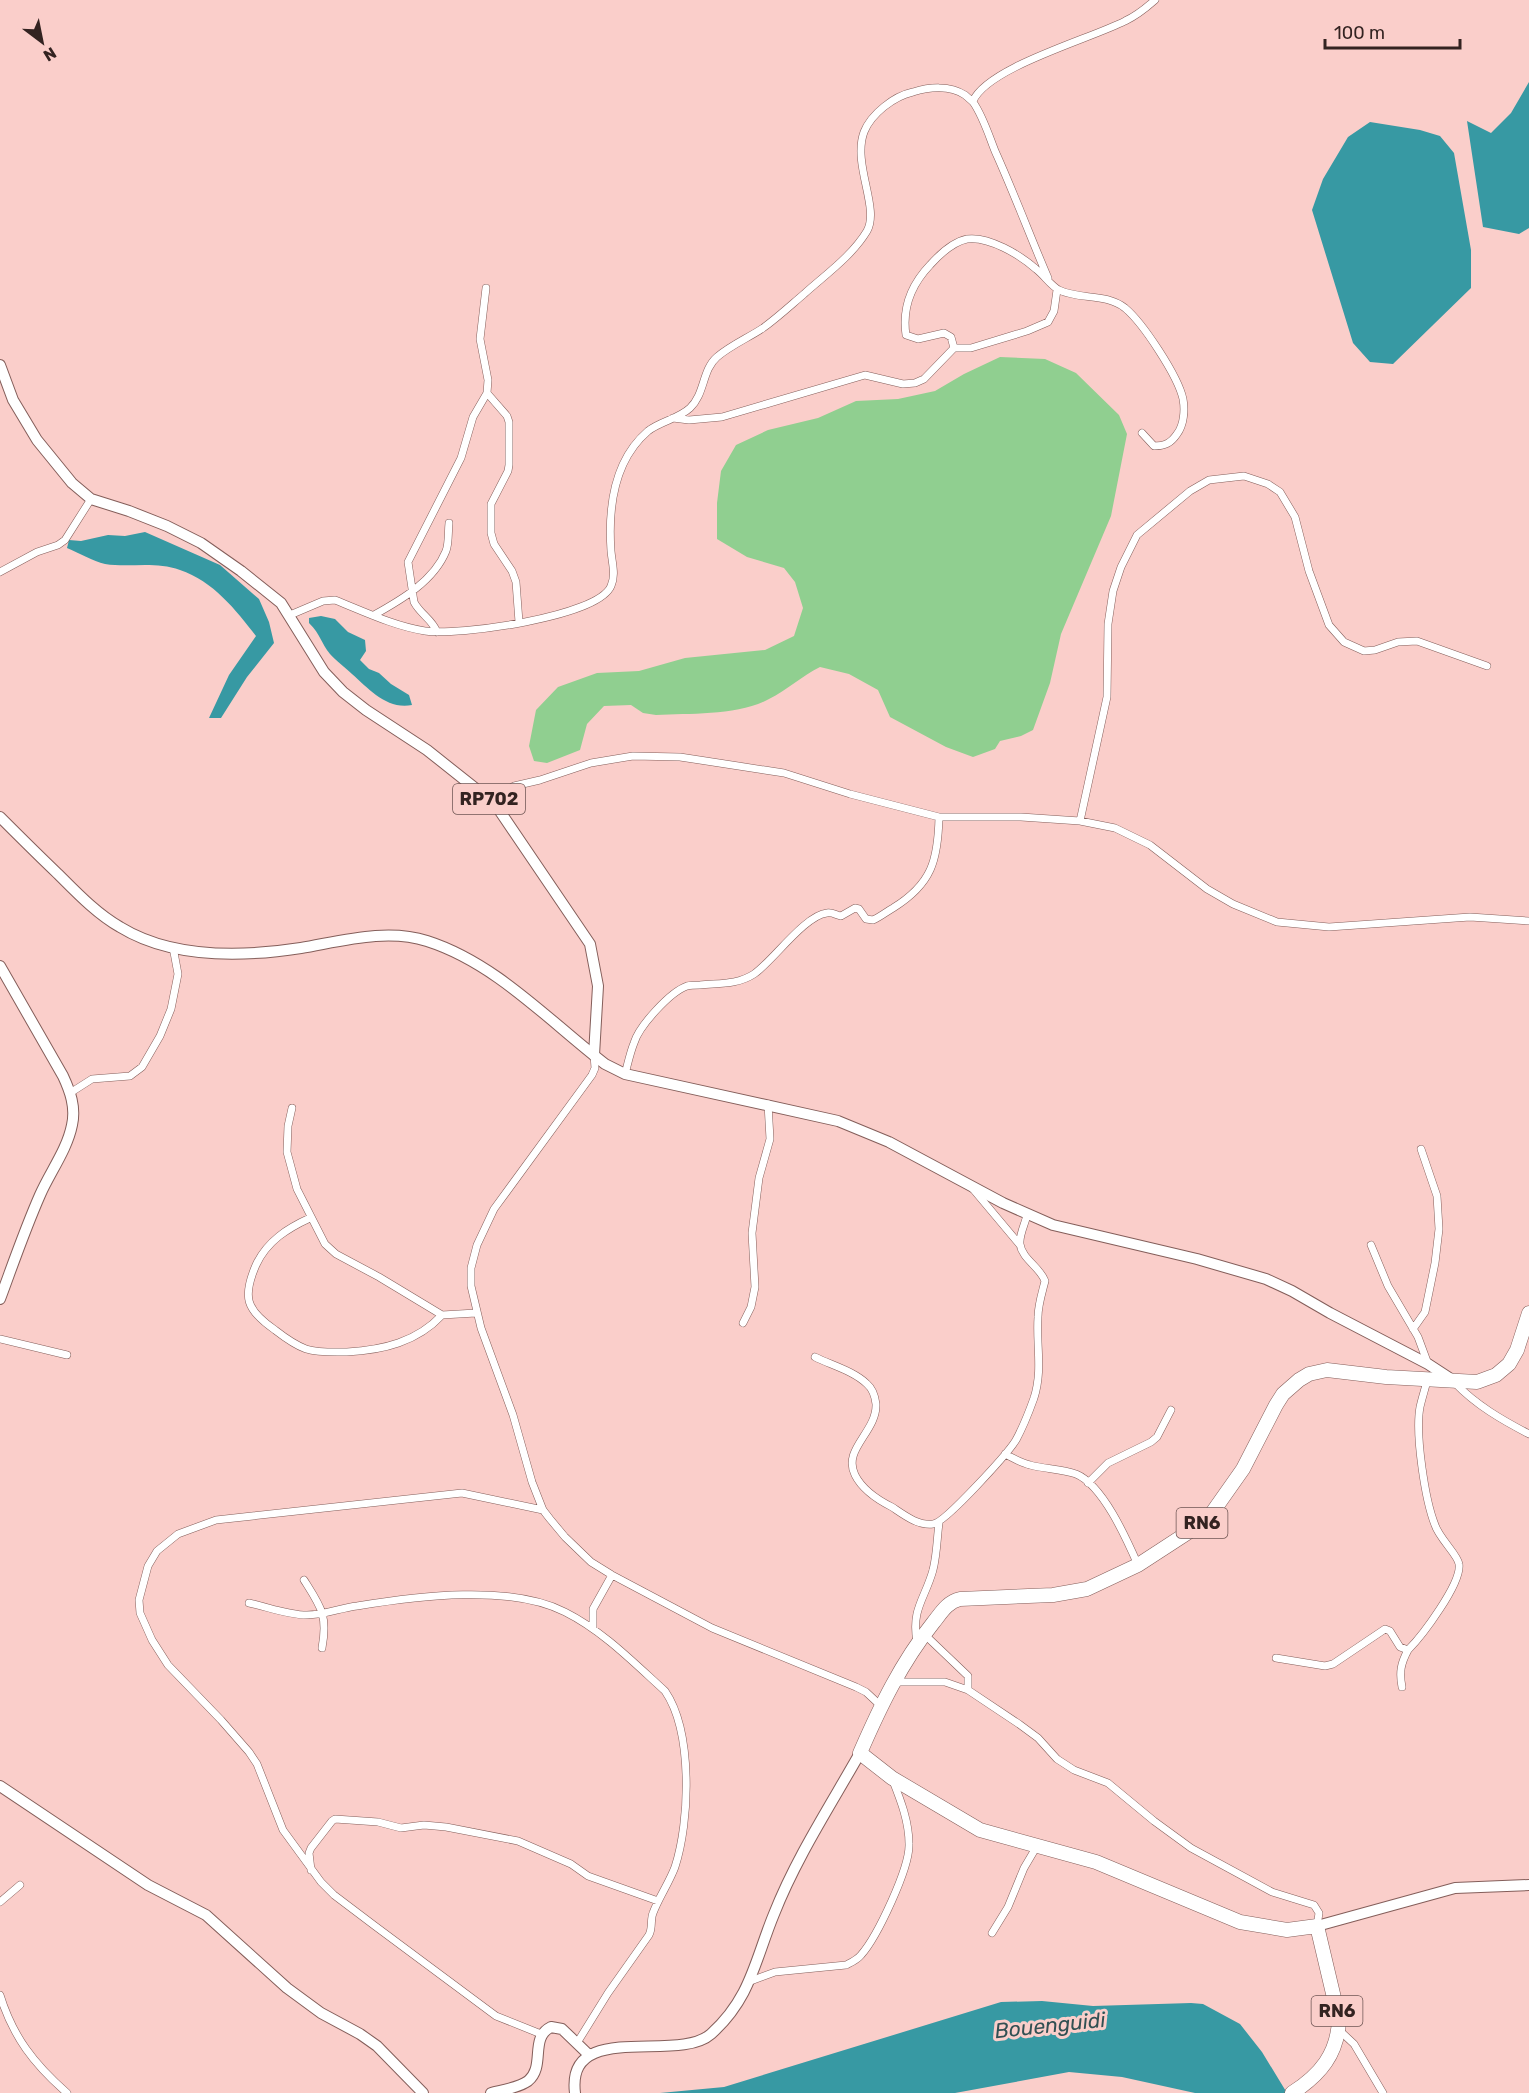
<svg xmlns="http://www.w3.org/2000/svg" width="1529" height="2093" viewBox="0 0 1529 2093" font-family="Rubik,sans-serif">
<style>
.green{fill:#90cf90}
.water{fill:#3799a3}
.lines{fill:none;stroke-linecap:round;stroke-linejoin:round}
.street-casing{stroke:#845e5a;stroke-width:8}
.secondary-casing{stroke:#845e5a;stroke-width:12}
.primary-casing{stroke:#845e5a;stroke-width:12}
.highway-casing{stroke:#845e5a;stroke-width:15}
.street{stroke:#fff;stroke-width:7}
.secondary{stroke:#fff;stroke-width:10}
.primary{stroke:#fff;stroke-width:10}
.highway{stroke:#fff;stroke-width:14}
.labels{text-anchor:middle;dominant-baseline:central;stroke-width:6;stroke-linejoin:round;paint-order:stroke}
.shield{fill:#faceca;stroke:#6f5654;stroke-width:1.5}
.shield-label{font-size:18px;font-weight:bold;fill:#332321}
.water-label{font-size:21px;font-style:italic;fill:#325053;stroke:#faceca}
</style>
<rect width="100%" height="100%" fill="#faceca"/>
<!-- green -->
<path class="green" d="M 1000,357 L 1045,359 L 1076,373 L 1119,415 L 1127,434 L 1111,516 L 1061,634 L 1050,683 L 1033,730 L 1021,736 L 1000,741 L 995,749 L 973,757 L 946,747 L 890,717 L 878,690 L 849,674 L 820,667 C 802,676 787,690 769,699 C 738,716 691,713 656,715 L 643,713 L 631,705 L 604,706 L 587,724 L 580,750 L 547,763 L 534,761 L 529,746 L 536,710 L 558,687 L 597,673 L 639,671 L 685,658 L 765,650 L 794,636 L 803,608 L 795,582 L 784,568 L 747,557 L 717,539 L 717,503 L 721,471 L 736,445 L 768,430 L 818,418 L 856,401 L 898,399 L 935,391 L 964,374 Z"/>
<!-- water -->
<path class="water" d="M 1529,82 L 1529,228 L 1519,234 L 1483,227 L 1467,121 L 1491,133 L 1511,113 Z
M 1370,122 L 1420,130 L 1440,136 L 1454,153 L 1471,250 L 1471,288 L 1393,364 L 1370,362 L 1353,343 L 1312,210 L 1323,179 L 1348,137 Z
M 145,532 L 220,565 L 259,599 L 269,622 L 274,643 L 247,677 L 221,718 L 209,718 L 229,675 L 256,636 C 236,610 213,581 180,570 C 155,561 129,568 105,564 C 93,561 79,553 67,548 L 69,540 L 81,541 L 108,535 L 125,536 Z
M 321,616 L 335,619 L 348,632 L 365,640 L 366,651 L 360,660 L 369,669 L 379,673 L 391,684 L 409,695 L 412,705 C 387,710 369,689 352,674 C 345,667 336,661 330,654 C 321,643 321,635 309,623 L 309,618 Z
M 1042,2001 L 1093,2006 L 1191,2003 L 1203,2004 L 1240,2024 L 1262,2052 L 1287,2093 L 1195,2093 L 1122,2077 L 1069,2072 L 955,2093 L 660,2093 L 724,2087 L 1001,2002 Z"/>
<g class="lines">
<!-- street casing -->
<g class="street-casing">
<path id="street" d="M 973,101 C 988,67 1090,39 1125,21 C 1136,16 1146,8 1155,0
M 954,348 L 951,337 L 944,333 L 918,339 L 906,335 C 902,308 911,285 930,265 C 939,255 952,242 967,239 C 989,236 1020,255 1036,269 C 1044,275 1051,286 1059,290 C 1080,300 1106,293 1125,308 C 1143,323 1178,376 1183,399 C 1185,410 1184,425 1177,434 C 1171,443 1165,446 1154,446 L 1142,433
M 487,393 L 507,416 L 509,422 L 509,465 L 508,471 L 491,504 L 491,533 L 494,544 L 512,571 L 516,582 L 519,622
M 673,418 L 689,420 L 722,417 L 865,375 L 903,384 L 915,383 L 924,379 L 954,348 L 971,348 L 1027,331 L 1048,322 L 1054,311 L 1057,290
M 0,572 L 37,552 L 58,545 L 65,540 L 91,499
M 290,615 L 323,601 L 335,600 C 365,612 394,626 425,631 C 457,636 598,617 611,586 C 616,575 612,563 611,551 C 608,508 613,461 648,431 C 661,421 678,419 690,408 C 705,394 702,370 717,357 C 731,345 748,338 763,328 C 777,318 791,305 804,294 C 825,275 852,256 867,231 C 880,208 852,164 864,132 C 871,114 894,96 913,92 C 929,87 950,85 965,95 C 966,96 972,101 973,102 C 983,116 989,136 995,151 C 1014,193 1030,236 1048,278
M 374,615 C 401,600 434,581 446,551 C 449,543 448,532 449,523
M 437,632 C 432,619 420,614 414,602 L 408,562 L 461,458 L 473,417 L 487,393 L 488,380 L 480,339 L 486,288
M 495,804 L 504,792 L 514,786 L 540,780 L 591,763 L 633,756 L 680,757 L 784,773 L 850,794 L 939,817 L 1021,817 L 1080,821 L 1115,828 L 1150,845 L 1207,889 L 1233,904 L 1277,922 L 1329,927 L 1470,917 L 1529,921
M 1080,821 L 1107,697 L 1108,624 L 1113,591 L 1121,567 L 1137,535 L 1190,491 L 1209,480 L 1244,476 L 1268,484 L 1280,492 L 1295,517 L 1309,571 L 1329,625 L 1344,642 L 1364,651 L 1375,650 L 1398,642 L 1417,641 L 1487,666
M 594,1055 L 595,1068 L 592,1075 L 494,1209 L 477,1245 L 471,1268 L 471,1286 L 481,1328 L 513,1415 L 532,1482 L 543,1510 L 550,1519 L 565,1537 L 591,1562 L 612,1575 L 712,1628 L 856,1687 L 866,1692 L 881,1706
M 625,1074 C 628,1063 630,1053 634,1043 C 639,1026 670,992 687,986 C 691,985 696,985 700,985 C 719,983 737,985 754,974 C 772,962 805,915 827,913 C 832,912 836,915 841,916 L 855,908 L 859,909 L 866,919 L 873,920 C 880,917 886,912 893,908 C 932,884 938,860 939,817
M 70,1093 L 92,1079 L 130,1076 L 142,1067 L 160,1036 L 171,1009 L 178,974 L 173,947
M 292,1108 L 288,1126 L 287,1152 L 297,1189 L 325,1244 L 336,1254 L 379,1277 L 442,1315 L 476,1313
M 973,1189 L 1020,1245
M 310,1218 C 288,1228 267,1241 256,1265 C 242,1297 246,1310 275,1330 C 284,1337 295,1345 306,1349 C 319,1353 334,1352 347,1352 C 383,1350 417,1342 442,1315
M 1371,1245 L 1388,1286 L 1418,1337 L 1428,1364
M 743,1323 L 751,1307 L 755,1287 L 752,1233 L 759,1178 L 770,1139 L 768,1104
M 1413,1329 L 1425,1312 L 1435,1263 L 1439,1229 L 1437,1196 L 1421,1149
M 0,1339 L 67,1355
M 815,1357 C 831,1365 854,1371 867,1384 C 873,1389 875,1396 876,1404 C 877,1432 842,1449 855,1475 C 862,1489 878,1500 892,1507 C 904,1515 918,1526 933,1524 C 945,1523 1008,1453 1016,1440 C 1023,1427 1029,1412 1034,1398 C 1043,1370 1036,1345 1038,1317 C 1038,1305 1042,1293 1045,1281 C 1040,1267 1022,1259 1020,1244 C 1019,1235 1025,1224 1027,1215
M 1455,1383 C 1476,1405 1502,1420 1529,1434
M 1005,1454 C 1013,1458 1021,1463 1030,1465 C 1045,1469 1061,1469 1076,1474 C 1103,1485 1127,1540 1138,1565
M 1088,1483 L 1108,1463 L 1151,1442 L 1157,1437 L 1171,1410
M 304,1580 C 321,1607 328,1615 322,1648
M 249,1603 C 268,1607 288,1615 307,1615 C 325,1615 340,1608 357,1606 C 417,1596 510,1584 565,1612 C 603,1631 634,1663 665,1691 C 693,1732 690,1821 675,1867 C 669,1883 659,1897 653,1913 C 650,1920 653,1927 649,1935 L 608,1993 L 577,2043
M 593,1628 L 593,1609 L 612,1575
M 924,1634 L 968,1676 L 968,1690
M 917,1642 C 911,1609 925,1599 933,1570 C 937,1554 937,1538 939,1523
M 1276,1658 L 1325,1666 L 1333,1664 L 1385,1629 L 1390,1631 L 1400,1647 L 1408,1650 C 1422,1636 1462,1583 1459,1564 C 1458,1555 1439,1538 1435,1525 C 1425,1500 1415,1434 1420,1407 C 1422,1398 1425,1389 1427,1381
M 894,1682 L 945,1682 L 968,1690 L 1019,1724 L 1038,1738 L 1057,1759 L 1074,1770 L 1108,1783 L 1154,1821 L 1191,1848 L 1272,1892 L 1314,1905 L 1319,1913 L 1317,1926
M 1402,1687 C 1399,1672 1401,1663 1408,1650
M 311,1870 L 309,1853 L 311,1848 L 332,1821 L 335,1819 L 378,1822 L 401,1828 L 424,1825 L 446,1827 L 518,1841 L 571,1864 L 588,1876 L 658,1901
M 0,1902 L 20,1885
M 992,1933 L 1008,1907 L 1024,1868 L 1037,1846
M 748,1982 L 775,1972 L 846,1965 C 852,1962 857,1960 861,1955 C 877,1937 910,1868 909,1844 C 909,1822 901,1801 893,1781
M 0,1995 C 13,2037 34,2064 67,2093
M 1339,2030 L 1354,2044 L 1383,2093
M 541,2034 L 496,2016 L 375,1926 L 334,1895 L 321,1882 L 283,1830 L 257,1764 L 249,1752 L 221,1720 L 168,1665 L 152,1640 L 140,1613 L 139,1600 L 148,1566 L 157,1551 L 178,1534 L 216,1520 L 462,1493 L 543,1510"/>
</g>
<!-- secondary casing -->
<g class="secondary-casing">
<path id="secondary" d="M 0,817 C 19,836 38,855 58,874 C 77,893 97,914 120,927 C 172,959 243,957 301,948 C 342,941 387,928 427,941 C 496,963 549,1021 605,1064 L 625,1074 L 838,1121 L 889,1142 L 1003,1203 L 1053,1225 L 1197,1259 L 1266,1279 L 1292,1291 L 1330,1313 L 1428,1364 L 1454,1381
M 0,966 L 63,1076 C 70,1091 76,1107 72,1125 C 67,1150 50,1172 40,1195 C 25,1229 13,1264 0,1299
M 0,1786 L 148,1885 L 206,1915 L 287,1988 L 321,2013 L 360,2034 L 377,2046 L 423,2093
M 1317,1926 L 1455,1888 L 1529,1885
M 491,2093 C 503,2090 518,2088 528,2081 C 546,2066 529,2038 551,2027 L 562,2029 L 589,2055
M 575,2093 C 566,2019 677,2064 711,2034 C 751,1998 755,1960 774,1914 C 796,1858 830,1806 860,1753"/>
</g>
<!-- primary casing -->
<g class="primary-casing">
<path id="primary" d="M 0,365 L 13,400 L 37,440 L 72,483 L 91,499 L 129,511 L 167,526 L 201,543 L 241,571 L 281,603 L 324,672 L 343,692 L 366,710 L 427,750 L 495,804 L 590,944 L 598,986 L 594,1055"/>
</g>
<!-- highway casing -->
<g class="highway-casing">
<path id="highway" d="M 1292,2093 C 1320,2075 1338,2054 1339,2019 L 1317,1926 L 1287,1930 L 1240,1922 L 1096,1862 L 980,1830 L 892,1778 L 860,1753 C 880,1707 901,1663 933,1623 C 941,1613 947,1602 960,1599 L 1053,1595 L 1087,1589 L 1138,1565 L 1198,1526 L 1212,1513 L 1243,1469 L 1276,1405 L 1283,1394 L 1299,1380 L 1309,1374 L 1327,1370 L 1386,1377 L 1477,1382 L 1496,1375 L 1509,1364 L 1517,1350 L 1529,1313"/>
</g>
<!-- street -->
<use href="#street" class="street"/>
<!-- secondary -->
<use href="#secondary" class="secondary"/>
<!-- primary -->
<use href="#primary" class="primary"/>
<!-- highway -->
<use href="#highway" class="highway"/>
</g>
<g class="labels">
<!-- shield labels -->
<g class="shield">
<rect x="453" y="784" width="72" height="30" rx="4.5"/>
<rect x="1176.5" y="1508" width="51" height="30" rx="4.5"/>
<rect x="1311.5" y="1996" width="51" height="30" rx="4.5"/>
</g>
<g class="shield-label">
<text x="489" y="799">RP702</text>
<text x="1202" y="1523">RN6</text>
<text x="1337" y="2011">RN6</text>
</g>
<!-- water labels -->
<g class="water-label">
<text transform="translate(1050 2025) rotate(-6)">Bouenguidi</text>
</g>
</g>
<!-- north arrow -->
<g transform="translate(42 42) rotate(148)" stroke="#faceca" stroke-width="4.5" paint-order="stroke">
<path d="M0-4.5L10 22L0 15L-10 22Z" fill="#332321"/>
<text y="-9" font-size="16" font-weight="bold" text-anchor="middle" fill="#332321">N</text>
</g>
<!-- scale -->
<path d="M1325 39v9h135v-9" fill="none" stroke="#332321" stroke-width="3"/>
<text x="1334" y="39" font-size="18" fill="#332321" stroke="#faceca" stroke-width="4.5" paint-order="stroke">100 m</text>
</svg>
